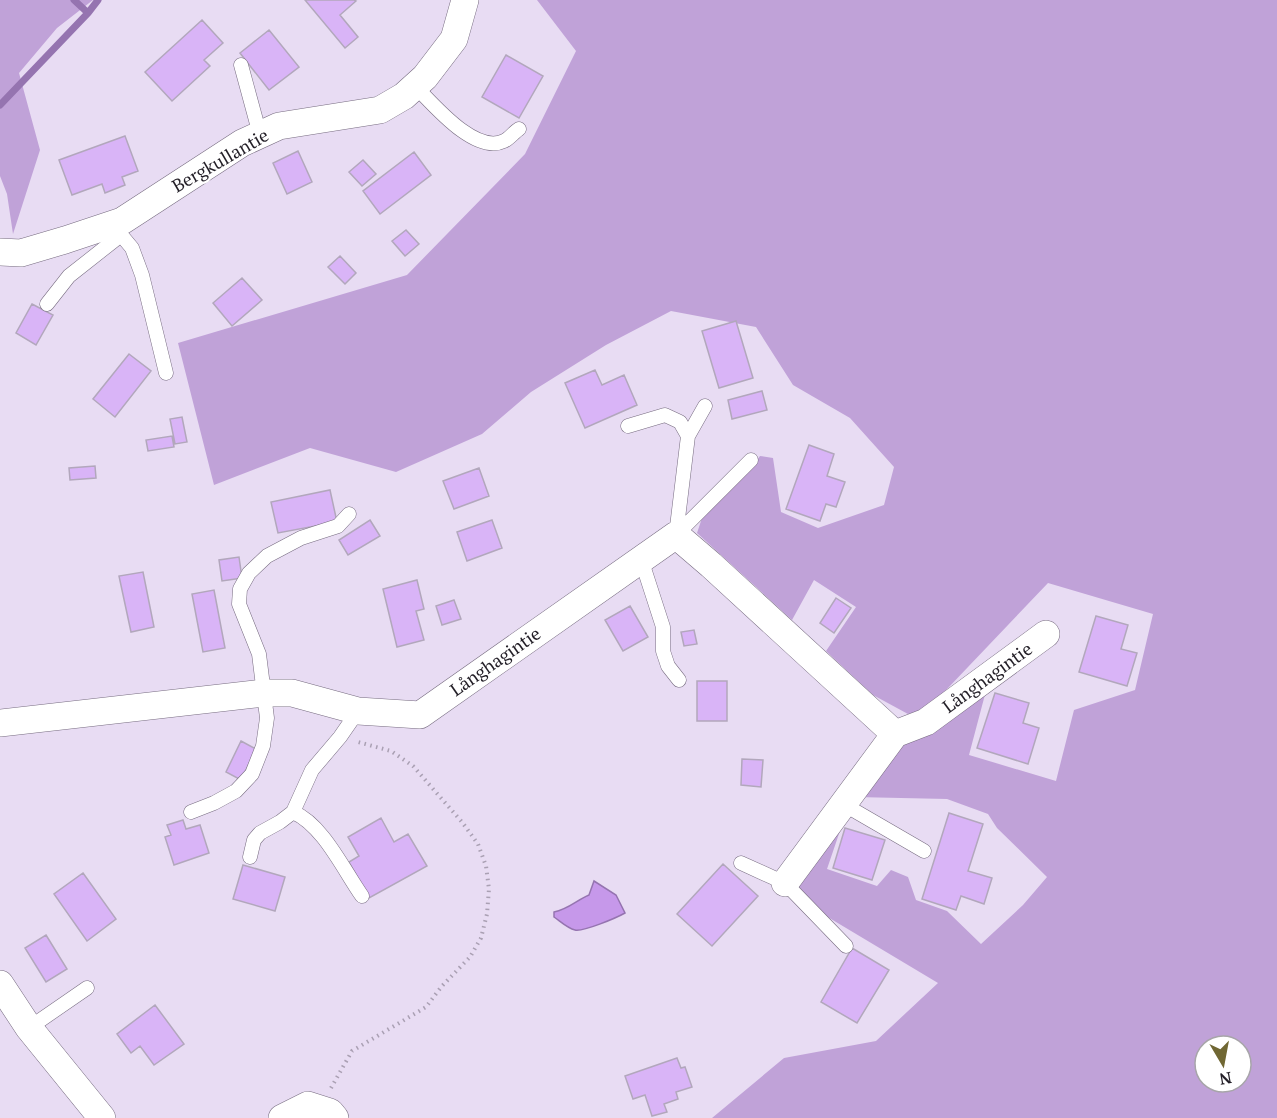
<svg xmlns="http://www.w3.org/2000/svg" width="1277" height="1118" viewBox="0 0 1277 1118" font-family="'PT Serif',serif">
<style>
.green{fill:#c0a2d8;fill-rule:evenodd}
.water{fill:#c698ea;stroke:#9574b0;stroke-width:1.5}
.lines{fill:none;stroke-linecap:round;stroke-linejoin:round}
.stream{stroke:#9574b0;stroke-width:7}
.building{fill:#d9b4f7;stroke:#b2a7bc;stroke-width:1.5}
.service-casing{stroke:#776c80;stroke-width:15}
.minor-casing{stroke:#776c80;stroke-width:28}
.path{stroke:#aaa0b3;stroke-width:4;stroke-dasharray:1.5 4.5;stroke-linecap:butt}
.service{stroke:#fff;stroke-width:14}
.minor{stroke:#fff;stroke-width:27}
.labels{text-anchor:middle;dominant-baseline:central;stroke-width:4.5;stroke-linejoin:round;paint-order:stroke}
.street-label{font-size:18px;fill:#231f27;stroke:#fff}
</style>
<rect width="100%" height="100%" fill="#e8dcf3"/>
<!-- green -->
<path class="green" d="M 0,0 L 93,0 L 57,28 L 19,73 L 40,150 L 13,234 L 7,194 L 0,176 Z
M 537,0 L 1277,0 L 1277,1118 L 712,1118 L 784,1058 L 876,1041 L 938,983 L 826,916 L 795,883 L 844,819 L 827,869 L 877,886 L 891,870 L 908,877 L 916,900 L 947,911 L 981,944 L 1023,905 L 1047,877 L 997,828 L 988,814 L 947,799 L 855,797 L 905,740 L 987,687 L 969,755 L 1056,781 L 1074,710 L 1135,690 L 1153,614 L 1048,583 L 928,709 L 908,714 L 873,695 L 826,651 L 856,607 L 814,580 L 792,620 L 697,533 L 703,515 L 748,472 L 760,456 L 773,458 L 781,512 L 818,528 L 884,505 L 894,467 L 850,418 L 793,385 L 756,327 L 671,311 L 606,345 L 531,392 L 482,434 L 396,472 L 310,448 L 214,485 L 178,343 L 407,275 L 525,154 L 576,51 ZM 1205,1046 L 1241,1046 L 1241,1082 L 1205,1082 Z"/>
<!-- water -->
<path class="water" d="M 594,881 L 616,895 L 625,913 C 616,918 583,932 575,930 C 567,928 560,921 554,917 L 554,912 C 569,909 575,901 589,895 Z"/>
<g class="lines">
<!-- stream -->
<path class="stream" d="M 88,13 L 98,0
M 0,105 L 88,13 L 74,0"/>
</g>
<!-- building -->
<path class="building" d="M 305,0 L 354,0 L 356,1 L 340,15 L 358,37 L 345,48 Z
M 202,20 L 223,43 L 204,60 L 210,66 L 172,101 L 145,72 Z
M 269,30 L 299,67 L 269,90 L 240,53 Z
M 506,55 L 543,76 L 519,118 L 482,97 Z
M 125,136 L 138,171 L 122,177 L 125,185 L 105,193 L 102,184 L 72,195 L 59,160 Z
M 298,151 L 312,182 L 287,194 L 273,163 Z
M 414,152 L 431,175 L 380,214 L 363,191 Z
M 363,160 L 376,174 L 362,186 L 349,172 Z
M 406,230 L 419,244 L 405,256 L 392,241 Z
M 340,256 L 356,273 L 345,284 L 328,267 Z
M 242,278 L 262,300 L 232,326 L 213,303 Z
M 32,304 L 53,315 L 36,345 L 16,333 Z
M 736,321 L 753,378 L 719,388 L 702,331 Z
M 129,354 L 151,371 L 115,417 L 93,399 Z
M 595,370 L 602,385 L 624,375 L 637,405 L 585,428 L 565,383 Z
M 762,391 L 767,410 L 732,419 L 728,400 Z
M 182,417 L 187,442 L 175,444 L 170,419 Z
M 172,436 L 174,447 L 148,451 L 146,440 Z
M 809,445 L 834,454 L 827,476 L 845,482 L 836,507 L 826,504 L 820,521 L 786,509 Z
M 95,466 L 96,478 L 70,480 L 69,468 Z
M 479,468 L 489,496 L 454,509 L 443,481 Z
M 330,490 L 337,522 L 278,533 L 271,502 Z
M 370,520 L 380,536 L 348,555 L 339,540 Z
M 492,520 L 502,548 L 467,561 L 457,532 Z
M 239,557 L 242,578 L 222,581 L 219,560 Z
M 143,572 L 154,627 L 131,632 L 119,576 Z
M 417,580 L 424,609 L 416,611 L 424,640 L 397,647 L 383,589 Z
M 214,590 L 225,648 L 203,652 L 192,594 Z
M 836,598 L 851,608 L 834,633 L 820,623 Z
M 454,600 L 461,619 L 442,625 L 436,606 Z
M 630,606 L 648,637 L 623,651 L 605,620 Z
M 1096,616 L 1128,625 L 1121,649 L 1137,653 L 1127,686 L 1079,672 Z
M 694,630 L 697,644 L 684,646 L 681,632 Z
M 697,681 L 727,681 L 727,721 L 697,721 Z
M 995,693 L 1029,703 L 1023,723 L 1039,728 L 1028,764 L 977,748 Z
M 241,741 L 256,749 L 241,780 L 226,772 Z
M 742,759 L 763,760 L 761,787 L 741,785 Z
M 949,813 L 983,824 L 968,871 L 992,878 L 984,904 L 961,896 L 956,910 L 922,899 Z
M 381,818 L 394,842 L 408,834 L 427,866 L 369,898 L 349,862 L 359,856 L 348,837 Z
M 183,820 L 186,829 L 200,825 L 209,853 L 174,865 L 165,837 L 171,835 L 167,825 Z
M 845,828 L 885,840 L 872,880 L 833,868 Z
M 723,864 L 758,896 L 712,946 L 677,914 Z
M 243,865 L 285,877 L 275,911 L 233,899 Z
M 83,873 L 116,919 L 87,941 L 54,894 Z
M 46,935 L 67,969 L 46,982 L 25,948 Z
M 852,948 L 889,970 L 857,1023 L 821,1002 Z
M 155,1005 L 184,1044 L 154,1065 L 140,1046 L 131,1053 L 117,1034 Z
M 677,1058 L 681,1068 L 685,1067 L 692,1087 L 676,1092 L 678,1099 L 664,1104 L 667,1112 L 652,1116 L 645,1095 L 633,1099 L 625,1076 Z"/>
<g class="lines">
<!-- service casing -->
<g class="service-casing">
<path id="service" d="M 241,65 L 260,135
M 415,86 C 433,104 475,155 504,141 C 509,139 514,132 519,129
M 112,224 L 132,248 L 142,275 L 166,373
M 47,304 L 69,276 L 121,235
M 628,426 L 665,415 L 680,422 L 688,436 L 676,535
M 688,436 L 705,406
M 676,535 L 751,460
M 641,559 L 663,627 L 663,651 L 668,666 L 679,680
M 843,804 L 924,851
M 191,812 L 214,803 L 236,791 L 252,774 L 263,746 L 267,718 L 259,654 L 239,604 L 240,589 L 249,573 L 267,556 L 301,538 L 338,526 L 349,514
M 293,812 C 323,825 343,869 362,896
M 250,857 L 254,840 L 260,833 L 280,822 L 293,812 L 312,770 L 340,737 L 358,711
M 741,863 L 785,883 L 846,946
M 29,1028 L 87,988"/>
</g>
<!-- minor casing -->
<g class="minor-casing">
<path id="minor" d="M 0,252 L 21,253 L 65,240 L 122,221 L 242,143 L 279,126 L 380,110 L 404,96 L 425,77 L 454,39 L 465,0
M 0,723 L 264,693 L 292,693 L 358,711 L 420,715 L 676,535 L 711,565 L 895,734
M 785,883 L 895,734 L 926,722 L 1046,634
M 0,984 L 29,1028 L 102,1118
M 282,1118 L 308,1105 L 330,1112 L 335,1118"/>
</g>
<!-- path -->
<path class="path" d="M 331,1088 L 352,1051 L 426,1007 L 442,986 L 470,957 L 481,938 L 487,914 L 489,889 L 486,866 L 478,844 L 462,822 L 413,766 L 391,751 L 358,742"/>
<!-- service -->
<use href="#service" class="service"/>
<!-- minor -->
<use href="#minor" class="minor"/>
</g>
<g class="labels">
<!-- street labels -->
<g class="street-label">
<text transform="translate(220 160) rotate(-30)">Bergkullantie</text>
<text transform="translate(495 661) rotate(-35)">Långhagintie</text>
<text transform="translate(987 677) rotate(-36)">Långhagintie</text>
</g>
</g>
<!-- north arrow -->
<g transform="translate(1223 1064) rotate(170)"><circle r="28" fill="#ffffff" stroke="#a7a5a9" stroke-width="1.5"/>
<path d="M0-4.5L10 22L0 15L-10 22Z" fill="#706733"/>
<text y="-9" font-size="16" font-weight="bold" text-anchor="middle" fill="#231f27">N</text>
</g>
</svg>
